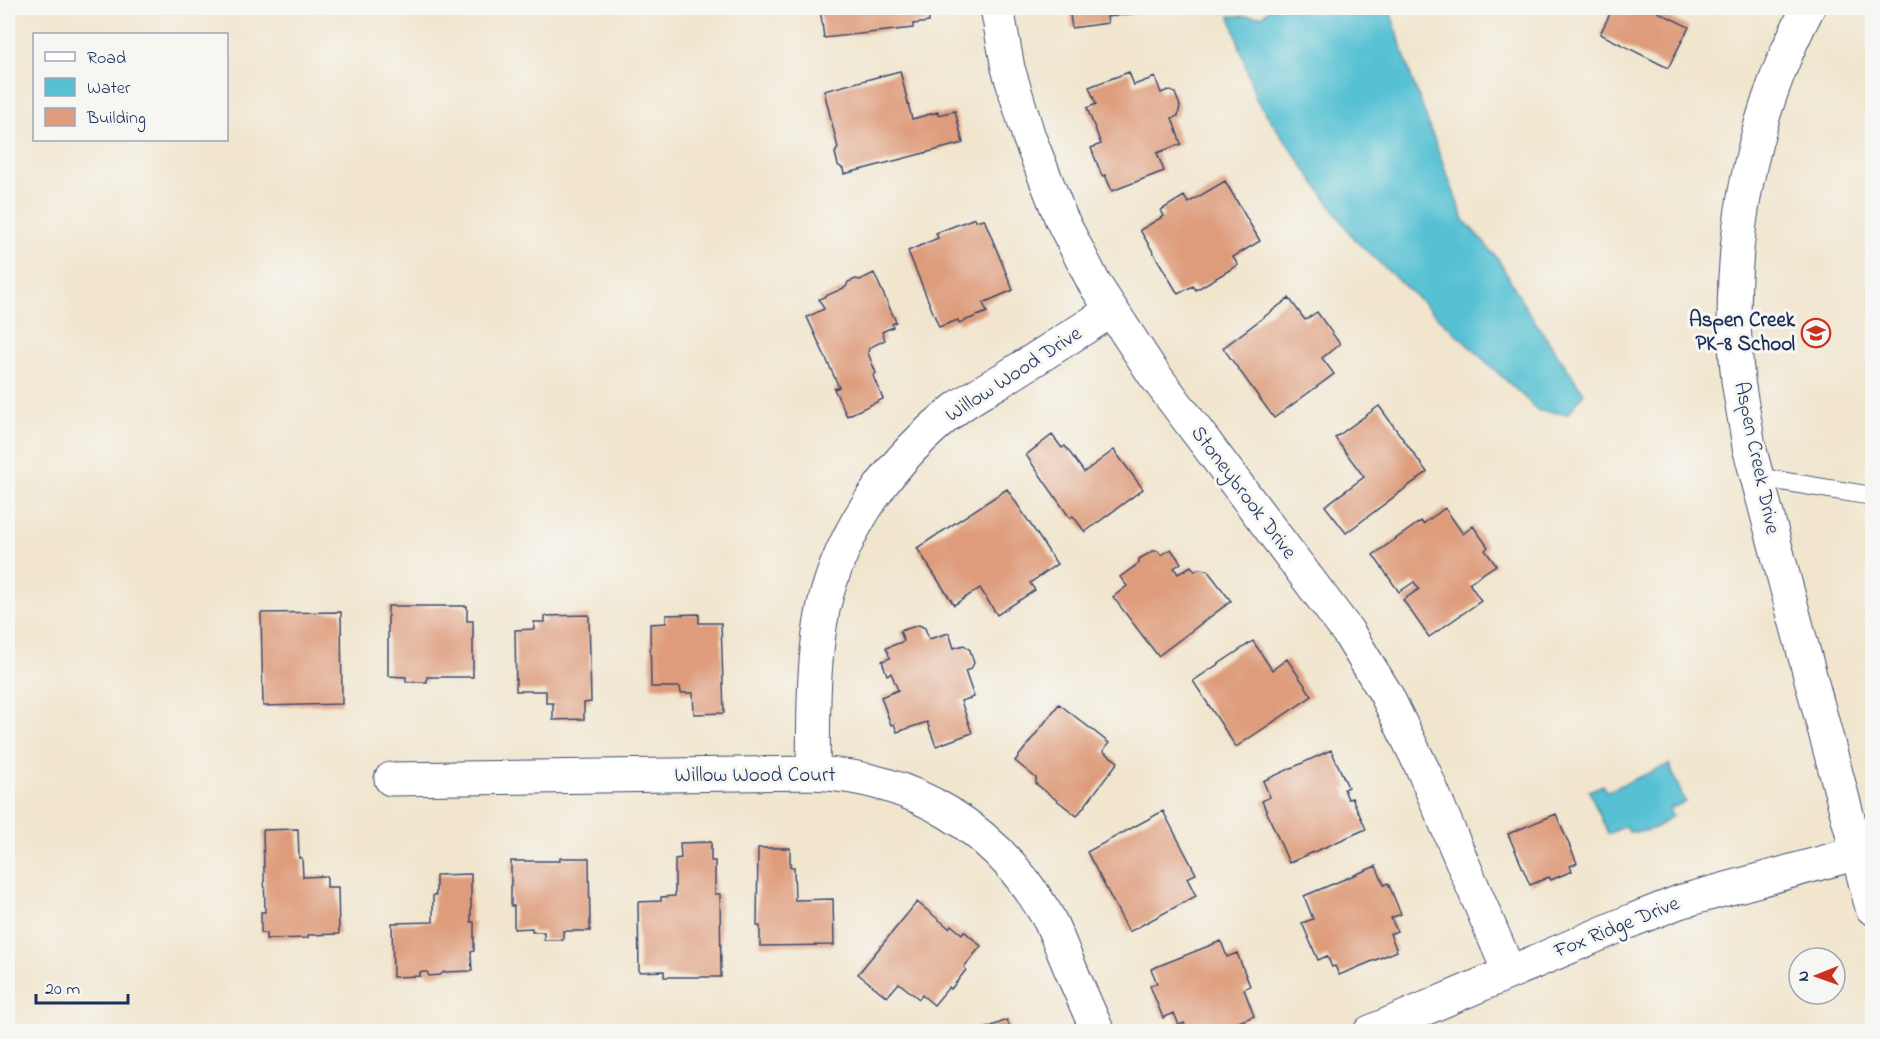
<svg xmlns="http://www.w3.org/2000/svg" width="1880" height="1039" viewBox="0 0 1880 1039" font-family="'Indie Flower',sans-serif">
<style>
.water{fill:#57c1d3;stroke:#397898;stroke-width:1.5}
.building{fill:#de9c7c}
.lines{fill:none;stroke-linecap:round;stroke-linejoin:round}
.lane-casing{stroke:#3b4a6f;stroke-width:20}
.street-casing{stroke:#3b4a6f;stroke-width:35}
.lane{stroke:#fff;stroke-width:18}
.street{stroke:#fff;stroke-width:33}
.labels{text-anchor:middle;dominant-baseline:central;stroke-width:6;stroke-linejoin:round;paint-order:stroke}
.poi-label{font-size:21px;font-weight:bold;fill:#1b2f5e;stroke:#f6f6f2;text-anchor:end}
.street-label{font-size:21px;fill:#1b2f5e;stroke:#f6f6f2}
</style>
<rect width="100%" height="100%" fill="#f6f6f2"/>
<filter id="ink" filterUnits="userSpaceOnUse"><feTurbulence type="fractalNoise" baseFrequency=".0167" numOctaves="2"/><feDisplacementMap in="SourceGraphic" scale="12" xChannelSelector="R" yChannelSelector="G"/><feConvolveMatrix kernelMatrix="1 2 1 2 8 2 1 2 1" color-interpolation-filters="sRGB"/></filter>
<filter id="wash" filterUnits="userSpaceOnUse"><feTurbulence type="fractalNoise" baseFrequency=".008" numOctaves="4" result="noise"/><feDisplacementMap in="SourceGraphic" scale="24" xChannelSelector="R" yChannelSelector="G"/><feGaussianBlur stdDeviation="1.35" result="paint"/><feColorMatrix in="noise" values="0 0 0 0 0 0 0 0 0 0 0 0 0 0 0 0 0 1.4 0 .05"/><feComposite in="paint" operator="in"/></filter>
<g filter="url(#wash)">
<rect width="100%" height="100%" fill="#f1e5cd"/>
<!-- water -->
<path class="water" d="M 1270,8 L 1389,8 L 1412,79 L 1464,220 L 1498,259 L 1527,310 L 1584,393 L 1568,414 L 1539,411 L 1354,239 L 1256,99 L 1230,16 L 1263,16 Z
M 1669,764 L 1685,802 L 1669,809 L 1672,816 C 1656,829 1650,832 1629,832 L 1626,826 L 1608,834 L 1589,791 L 1603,785 L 1606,792 Z"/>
<g id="blocks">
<!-- building -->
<path class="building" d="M 820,8 L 928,8 L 929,22 L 913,24 L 913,28 L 824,38 Z
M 1069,8 L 1143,8 L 1144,12 L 1107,17 L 1108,23 L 1072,28 Z
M 1613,8 L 1661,8 L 1658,12 L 1689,27 L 1668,68 L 1600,34 Z
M 900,71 L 912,119 L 938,112 L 938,115 L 955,111 L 963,143 L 844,174 L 843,169 L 838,165 L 835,153 L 838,148 L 824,91 Z
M 1129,72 L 1134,85 L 1155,77 L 1161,93 L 1168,90 L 1175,93 L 1180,106 L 1178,116 L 1172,118 L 1181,144 L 1157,153 L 1164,171 L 1112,191 L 1105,175 L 1102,176 L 1091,148 L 1101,144 L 1087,108 L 1096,104 L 1089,87 Z
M 1225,181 L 1260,241 L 1233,257 L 1238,265 L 1196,290 L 1193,286 L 1178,294 L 1140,230 L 1164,216 L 1161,210 L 1184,196 L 1188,203 Z
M 975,218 L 976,221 L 984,219 L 1013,290 L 983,303 L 987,312 L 959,323 L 958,320 L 939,327 L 908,251 L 938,238 L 936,233 Z
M 874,273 L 896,322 L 892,324 L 893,327 L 882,332 L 885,340 L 869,348 L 868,353 L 876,373 L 873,376 L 883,399 L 847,416 L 834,389 L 839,387 L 807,317 L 824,309 L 819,299 L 846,287 L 848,282 L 856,279 L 860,280 Z
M 1289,298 L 1305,320 L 1317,312 L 1340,344 L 1322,358 L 1334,374 L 1274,418 L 1223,348 Z
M 1379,406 L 1427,472 L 1346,533 L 1325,506 L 1364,477 L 1335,438 Z
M 1052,435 L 1062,448 L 1065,446 L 1084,472 L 1114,450 L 1143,489 L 1085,532 L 1073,516 L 1070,518 L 1026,455 Z
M 1007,489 L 1057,564 L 1030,583 L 1035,590 L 997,615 L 980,588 L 954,605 L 917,548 Z
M 1445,508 L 1463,534 L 1473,526 L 1488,547 L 1485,550 L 1496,565 L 1469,583 L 1481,601 L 1429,637 L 1403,600 L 1419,589 L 1414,582 L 1399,592 L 1373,555 L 1421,521 L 1423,524 Z
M 1171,549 L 1181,563 L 1174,568 L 1178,574 L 1191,566 L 1195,571 L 1198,569 L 1207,570 L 1231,601 L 1158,656 L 1113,597 L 1127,586 L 1120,577 L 1139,563 L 1139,559 L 1153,551 L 1158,551 L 1161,555 Z
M 388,606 L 467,606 L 467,621 L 473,621 L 473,677 L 427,677 L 427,682 L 406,682 L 406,677 L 388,676 Z
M 341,612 L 342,704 L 263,706 L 261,613 Z
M 699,614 L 699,623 L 721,623 L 724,713 L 694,714 L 693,693 L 681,693 L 680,687 L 651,687 L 650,624 L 666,623 L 666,615 Z
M 589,615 L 591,702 L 584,703 L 584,719 L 553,720 L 553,703 L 546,703 L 546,691 L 516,691 L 515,630 L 534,629 L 534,622 L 545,622 L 545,616 Z
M 919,625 L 925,628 L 929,639 L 949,633 L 954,648 L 964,645 L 970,650 L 974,663 L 971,669 L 965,671 L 974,697 L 961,701 L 972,733 L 936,746 L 927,722 L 897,732 L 894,724 L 891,725 L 881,697 L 898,690 L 891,673 L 887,675 L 882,661 L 890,658 L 886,648 L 904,641 L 900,631 Z
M 1253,641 L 1272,670 L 1287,659 L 1312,696 L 1236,747 L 1193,681 Z
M 1059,704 L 1109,743 L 1103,751 L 1118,762 L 1077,816 L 1036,784 L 1036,778 L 1015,761 Z
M 1331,750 L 1348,787 L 1344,789 L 1348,799 L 1352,798 L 1366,829 L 1289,863 L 1262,801 L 1270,797 L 1263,781 Z
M 1163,811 L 1196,874 L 1187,878 L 1196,896 L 1129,932 L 1087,852 Z
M 1556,814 L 1577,863 L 1570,866 L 1572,871 L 1551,880 L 1549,877 L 1530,885 L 1508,834 Z
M 298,829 L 299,858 L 302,858 L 303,877 L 327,876 L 327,887 L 338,887 L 339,934 L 308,935 L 308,938 L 266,939 L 266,933 L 261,933 L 261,912 L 265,912 L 263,830 Z
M 711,842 L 711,861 L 715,861 L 715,894 L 720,894 L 721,977 L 664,977 L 664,971 L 639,972 L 638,902 L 661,901 L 661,897 L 675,896 L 675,859 L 681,858 L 680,843 Z
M 758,848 L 790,848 L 790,867 L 794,867 L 795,900 L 833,899 L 834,945 L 760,946 L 760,926 L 757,926 Z
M 560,858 L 589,858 L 590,931 L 563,931 L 563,940 L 544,940 L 544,932 L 532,932 L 532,928 L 514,929 L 514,906 L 511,906 L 511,861 L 560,861 Z
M 1376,866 L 1384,885 L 1388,883 L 1401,914 L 1391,918 L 1397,931 L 1390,934 L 1397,951 L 1339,975 L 1335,966 L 1332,967 L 1327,956 L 1318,960 L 1302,923 L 1313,919 L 1304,896 Z
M 471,874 L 471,922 L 474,922 L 474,951 L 471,952 L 472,971 L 444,972 L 440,975 L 429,976 L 427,972 L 420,972 L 420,976 L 393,977 L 392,923 L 433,922 L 433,895 L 436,895 L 436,875 Z
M 917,902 L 949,928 L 951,925 L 962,934 L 964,931 L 981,946 L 964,967 L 966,970 L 951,989 L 949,987 L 934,1005 L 922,995 L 919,999 L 899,983 L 887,997 L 858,974 Z
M 1221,941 L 1227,957 L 1237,953 L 1250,986 L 1244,989 L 1254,1016 L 1214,1032 L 1188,1032 L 1184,1023 L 1179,1025 L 1174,1013 L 1163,1018 L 1150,986 L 1157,983 L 1151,969 Z
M 1007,1020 L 1012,1032 L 979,1032 L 979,1031 Z"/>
</g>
</g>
<g filter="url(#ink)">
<use href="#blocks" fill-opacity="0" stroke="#3b4a6f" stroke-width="1.5"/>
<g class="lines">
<!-- lane casing -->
<g class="lane-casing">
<path id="lane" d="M 1757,477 L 1872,496"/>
</g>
<!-- street casing -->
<g class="street-casing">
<path id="street" d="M 997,8 L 1008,68 L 1029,137 L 1061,218 L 1094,283 L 1153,373 L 1348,632 L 1386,694 L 1424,772 L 1509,972
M 1808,8 C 1749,120 1724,253 1738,380 C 1741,402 1746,425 1749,447 L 1872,908
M 813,773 C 814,717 812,660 824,605 C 843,527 893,457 957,408 C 972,397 990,387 1007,377 C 1042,355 1076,333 1111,311
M 391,779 L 813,773 C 914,777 995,828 1046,914 C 1053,925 1058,939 1063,951 C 1074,978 1086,1005 1098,1032
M 1370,1032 L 1633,920 L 1679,902 L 1872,849"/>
</g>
<!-- lane -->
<use href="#lane" class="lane"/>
<!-- street -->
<use href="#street" class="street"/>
</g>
</g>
<!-- icons -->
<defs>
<g id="school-ring" transform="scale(1.5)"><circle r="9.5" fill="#f6f6f2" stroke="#c8321e" stroke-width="1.5"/><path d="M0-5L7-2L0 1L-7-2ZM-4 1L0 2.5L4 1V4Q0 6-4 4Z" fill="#c8321e"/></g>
</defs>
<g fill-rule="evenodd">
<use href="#school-ring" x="1816" y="333"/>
</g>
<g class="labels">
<!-- poi labels -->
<g class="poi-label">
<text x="1795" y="321">Aspen Creek<tspan x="1795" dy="24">PK-8 School</tspan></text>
</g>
<!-- street labels -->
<g class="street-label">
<text transform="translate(1014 375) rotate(-33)">Willow Wood Drive</text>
<text transform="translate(1756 458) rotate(78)">Aspen Creek Drive</text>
<text transform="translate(1243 493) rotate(53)">Stoneybrook Drive</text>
<text x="755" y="776">Willow Wood Court</text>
<text transform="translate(1617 928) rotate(-22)">Fox Ridge Drive</text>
</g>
</g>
<!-- margin -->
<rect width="1880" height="1039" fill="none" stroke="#f6f6f2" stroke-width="30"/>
<!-- legend -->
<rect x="33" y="33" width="195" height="108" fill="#f6f6f2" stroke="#9ea6b7" stroke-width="1.5"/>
<rect x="45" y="52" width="30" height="9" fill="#ffffff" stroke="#9ea6b7" stroke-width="1.5"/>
<text x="87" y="63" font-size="18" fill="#1b2f5e">Road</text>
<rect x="45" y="78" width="30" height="18" fill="#57c1d3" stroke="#9ea6b7" stroke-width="1.5"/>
<text x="87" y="93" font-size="18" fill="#1b2f5e">Water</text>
<rect x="45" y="108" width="30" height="18" fill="#de9c7c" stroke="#9ea6b7" stroke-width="1.5"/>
<text x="87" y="123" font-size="18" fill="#1b2f5e">Building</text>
<!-- north arrow -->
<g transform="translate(1817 976) rotate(269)"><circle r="28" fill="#f6f6f2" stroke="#9ea6b7" stroke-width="1.5"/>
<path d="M0-4.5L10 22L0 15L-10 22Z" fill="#c8321e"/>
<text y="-9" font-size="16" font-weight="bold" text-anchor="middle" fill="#1b2f5e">N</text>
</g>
<!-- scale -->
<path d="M36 994v9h92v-9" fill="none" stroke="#1b2f5e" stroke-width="3"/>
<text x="45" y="994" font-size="18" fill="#1b2f5e" stroke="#f6f6f2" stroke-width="4.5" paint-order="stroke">20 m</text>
</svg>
